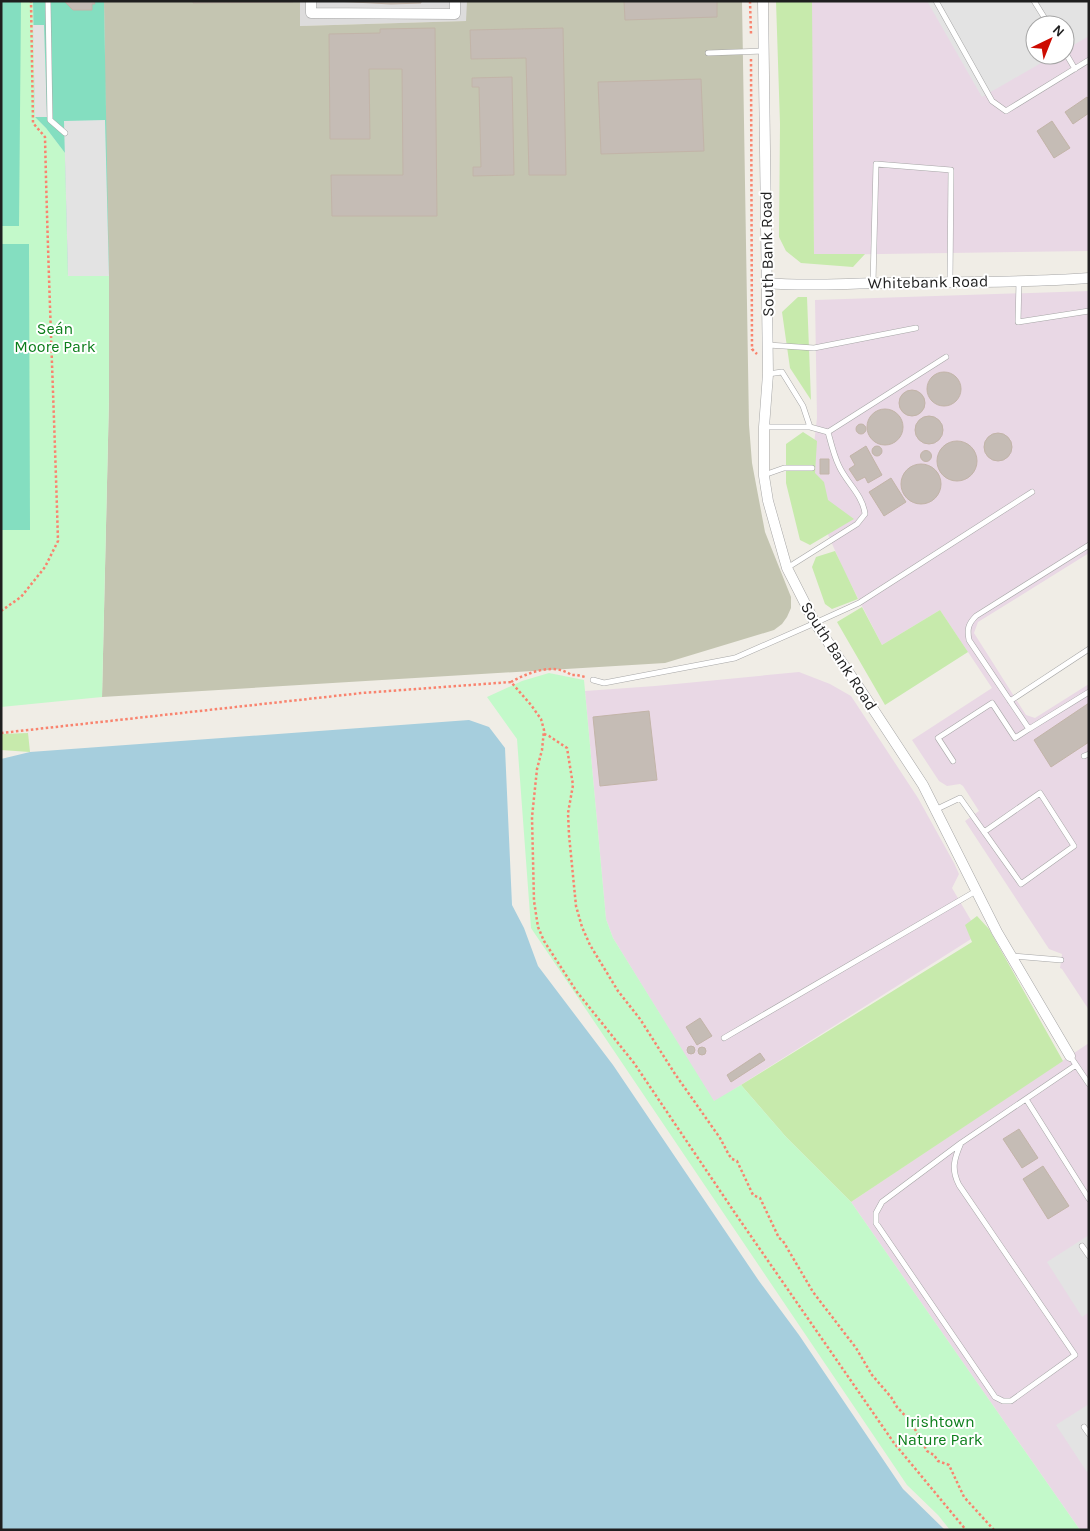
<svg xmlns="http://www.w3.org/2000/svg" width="1090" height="1531" viewBox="0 0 1090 1531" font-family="Karla,sans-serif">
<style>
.residential{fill:#dddcdc}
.industrial{fill:#e9d8e5;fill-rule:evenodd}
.construction{fill:#c4c5b1}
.grass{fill:#c7eaac}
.park{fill:#c3f9ca}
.pitch{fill:#84dec0}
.parking{fill:#e3e3e3}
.water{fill:#a6cedd}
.building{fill:#c5bcb5;stroke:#c2b4a8}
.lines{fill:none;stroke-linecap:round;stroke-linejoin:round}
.lane-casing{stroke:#a6a6a6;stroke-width:6}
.street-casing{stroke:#a6a6a6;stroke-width:11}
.path{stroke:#f9836e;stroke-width:2.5;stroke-dasharray:2.5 2.5;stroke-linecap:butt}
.lane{stroke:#fff;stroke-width:5}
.street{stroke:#fff;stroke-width:10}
.labels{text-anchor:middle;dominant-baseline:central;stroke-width:4;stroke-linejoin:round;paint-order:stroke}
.street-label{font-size:16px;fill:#1f1f1f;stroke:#fff}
.park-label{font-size:16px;fill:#0c7e1b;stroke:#fff}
</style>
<rect width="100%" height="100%" fill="#f0ede6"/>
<!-- residential -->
<path class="residential" d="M 300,1 L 467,1 L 467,21 L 299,26 Z"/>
<!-- industrial -->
<path class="industrial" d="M 811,1 L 1089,1 L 1089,251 L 814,255 ZM 1035,25 L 1065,25 L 1065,55 L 1035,55 Z
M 1089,291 L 1089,553 L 978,622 L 974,633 L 1026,715 L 1035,718 L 1089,684 L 1089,1010 L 1062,969 L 1060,968 L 1062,954 L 1049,949 L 965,821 L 979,811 L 963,786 L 960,784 L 947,786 L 939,781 L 912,740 L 992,688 L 940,610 L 882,645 L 844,571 L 819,514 L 813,453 L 817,418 L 815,300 Z
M 799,672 L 830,684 L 851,696 L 918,798 L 954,863 L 959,874 L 952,888 L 979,934 L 714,1102 L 613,938 L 606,919 L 585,691 L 655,686 Z
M 1089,1043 L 1089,1530 L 1080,1530 L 851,1202 Z"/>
<!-- construction -->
<path class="construction" d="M 104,1 L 300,1 L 300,26 L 466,21 L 467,1 L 742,1 L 749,425 L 752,463 L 765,532 L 791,597 L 791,608 L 787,617 L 782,624 L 774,630 L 665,663 L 102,697 L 109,397 Z"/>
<!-- grass -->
<path class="grass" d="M 776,1 L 812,1 L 814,254 L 865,254 L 853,267 L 801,263 L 786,251 L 779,237 L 780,124 Z
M 798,297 L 807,297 L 811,400 L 790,368 L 782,312 Z
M 803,432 L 817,441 L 815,473 L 824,482 L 828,500 L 854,519 L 810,545 L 800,540 L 786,483 L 786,444 Z
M 835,551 L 858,599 L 832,609 L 825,604 L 812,567 L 816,557 Z
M 862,607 L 882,645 L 940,610 L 968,652 L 885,705 L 837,622 Z
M 28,733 L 30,752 L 1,750 L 1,734 Z
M 977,916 L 989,929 L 1063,1061 L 851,1202 L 786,1137 L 741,1085 L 972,942 L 965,925 Z"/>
<!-- park -->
<path class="park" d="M 1,1 L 33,1 L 35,117 L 46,128 L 65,153 L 68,276 L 109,276 L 109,397 L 102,697 L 1,707 Z
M 549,673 L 584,680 L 606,919 L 613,938 L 714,1101 L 741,1085 L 786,1137 L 851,1202 L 1080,1530 L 950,1530 L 938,1515 L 907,1485 L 531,928 L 517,739 L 487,697 L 522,681 Z"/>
<!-- pitch -->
<path class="pitch" d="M 1,1 L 21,1 L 19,226 L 1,226 Z
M 33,1 L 104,1 L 109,276 L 68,276 L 65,153 L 46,128 L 35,117 Z
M 1,244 L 29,244 L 30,530 L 1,530 Z"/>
<!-- parking -->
<path class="parking" d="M 927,1 L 1089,1 L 1089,36 L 1065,50 L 1065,25 L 1035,25 L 1035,55 L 1055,55 L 982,97 Z
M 33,25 L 44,25 L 47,117 L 35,117 Z
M 105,120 L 109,276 L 68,276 L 64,121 Z
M 1089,1235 L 1089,1312 L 1082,1317 L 1047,1262 Z
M 1089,1404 L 1089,1470 L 1087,1472 L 1056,1425 Z"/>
<!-- water -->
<path class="water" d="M 469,720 L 489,727 L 505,748 L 512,905 L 524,928 L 538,966 L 613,1065 L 759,1281 L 799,1335 L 903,1489 L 945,1530 L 1,1530 L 1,759 L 30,752 Z"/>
<!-- building -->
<path class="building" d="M 64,1 L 94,1 L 95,4 L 92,4 L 92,10 L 73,10 Z
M 193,1 L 293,1 L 293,2 L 193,3 Z
M 335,1 L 421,1 L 421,3 L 391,4 Z
M 624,1 L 717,1 L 717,17 L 625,20 Z
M 435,28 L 437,216 L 332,216 L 331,175 L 403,175 L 402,69 L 369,69 L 370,139 L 330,139 L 329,34 L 380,33 L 380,29 Z
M 563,28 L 566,175 L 529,175 L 526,58 L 471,59 L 470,30 Z
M 512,77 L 514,175 L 473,176 L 473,167 L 481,167 L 479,87 L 472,87 L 472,78 Z
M 701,79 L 704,151 L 601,154 L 598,82 Z
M 1087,97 L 1089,99 L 1089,113 L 1073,124 L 1065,112 Z
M 1052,121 L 1070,148 L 1054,158 L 1037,131 Z
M927 389a17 17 0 1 1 34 0a17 17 0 1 1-34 0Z
M899 403a13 13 0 1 1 26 0a13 13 0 1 1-26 0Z
M867 427a18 18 0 1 1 36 0a18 18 0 1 1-36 0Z
M915 430a14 14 0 1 1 28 0a14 14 0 1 1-28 0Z
M856 429a5 5 0 1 1 10 0a5 5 0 1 1-10 0Z
M984 447a14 14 0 1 1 28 0a14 14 0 1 1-28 0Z
M937 461a20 20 0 1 1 40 0a20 20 0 1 1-40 0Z
M872 451a5 5 0 1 1 10 0a5 5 0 1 1-10 0Z
M 866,446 L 882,475 L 868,483 L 865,477 L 857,481 L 849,469 L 855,465 L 850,456 Z
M920.5 456a5.5 5.5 0 1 1 11 0a5.5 5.5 0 1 1-11 0Z
M 820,459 L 829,459 L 829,474 L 820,474 Z
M901 484a20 20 0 1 1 40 0a20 20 0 1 1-40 0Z
M 891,478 L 906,502 L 884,516 L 869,492 Z
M 1089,703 L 1089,742 L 1051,767 L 1034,740 Z
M 649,711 L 657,780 L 600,786 L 593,717 Z
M 700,1018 L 712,1036 L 697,1045 L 686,1027 Z
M687 1050a4 4 0 1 1 8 0a4 4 0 1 1-8 0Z
M698 1051a4 4 0 1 1 8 0a4 4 0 1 1-8 0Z
M 760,1053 L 765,1060 L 731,1082 L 727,1075 Z
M 1019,1129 L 1038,1158 L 1022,1168 L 1003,1139 Z
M 1043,1166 L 1069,1206 L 1048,1219 L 1023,1179 Z"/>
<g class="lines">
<!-- lane casing -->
<g class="lane-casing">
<path id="lane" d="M 48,1 L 50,120 L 65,133
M 936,1 L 992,101 L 1006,111 L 1089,60
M 1034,1 L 1049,25
M 1065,52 L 1075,69
M 708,53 L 764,51
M 1019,281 L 1018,322 L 1089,311
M 873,283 L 876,164 L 951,170 L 950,282
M 768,345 L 814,348 L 916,328
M 764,427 L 810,427 L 803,406 L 782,372 L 768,374
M 828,432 L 946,357
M 764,475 L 784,468 L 812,468
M 1089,545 L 976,616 C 968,624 967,629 969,640 L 1029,729 L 1089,692
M 787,568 L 857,524 L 865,514 C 863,495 846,482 839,466 C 834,456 831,443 828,432 L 810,427
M 593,680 L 604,683 L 735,658 L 815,623 L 859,603 L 1032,492
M 1010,701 L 1089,649
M 1084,756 L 1089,754
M 953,761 L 938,738 L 992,703 L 1015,738 L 1029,729
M 935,810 L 960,798 L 1021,884 L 1074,846 L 1040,793 L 984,832
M 1012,956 L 1061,960
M 724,1038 L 976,891
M 1070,1056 L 1089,1084
M 1026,1099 L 1089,1199
M 961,1143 L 882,1202 L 876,1213 L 876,1223 L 995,1397 L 1003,1401 L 1011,1401 L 1075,1355 L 959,1185 C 951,1169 954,1159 961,1143 L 1076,1065
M 1082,1246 L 1089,1256
M 1084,1427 L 1089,1434"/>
</g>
<!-- street casing -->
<g class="street-casing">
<path id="street" d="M 311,1 L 311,13 L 455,14 L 455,1
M 763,1 L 768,374 L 764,427 L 764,476 L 768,501 L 787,568 L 815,623 L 858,686 L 923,785 L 997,932 L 1070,1056
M 768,283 C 807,287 847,283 886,283 C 954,282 1021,283 1089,278"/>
</g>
<!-- path -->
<path class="path" d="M 750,1 L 751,34
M 751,59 L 752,349 L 757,354
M 1,611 L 21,597 L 45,567 L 58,541 C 54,406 48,272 45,137 L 33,123 L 31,1
M 511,682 C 527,673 554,662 571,675 L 577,675 L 585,677
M 1,733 L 362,693 L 511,682 L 531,705 L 541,719 L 544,730 L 542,750 L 537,769 L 532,817 L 534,901 L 538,927 L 544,941 L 577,992 L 634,1063 L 737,1216 L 894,1443 L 966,1530
M 544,734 L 549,736 L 567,748 L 573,785 L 568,813 L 569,835 L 576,906 L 582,927 L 590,945 L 618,991 L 640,1019 L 675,1074 L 720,1138 L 729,1155 L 732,1159 L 737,1161 L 753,1195 L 760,1198 L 779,1238 L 783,1241 L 813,1292 L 856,1348 L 872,1375 L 891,1397 L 897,1407 L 911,1422 L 927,1451 L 934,1455 L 938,1461 L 949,1465 L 964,1497 L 994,1530"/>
<!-- lane -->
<use href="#lane" class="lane"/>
<!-- street -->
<use href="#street" class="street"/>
</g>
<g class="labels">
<!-- street labels -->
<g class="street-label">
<text transform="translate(767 254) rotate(-91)">South Bank Road</text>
<text transform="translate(928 282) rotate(-1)">Whitebank Road</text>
<text transform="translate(839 656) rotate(57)">South Bank Road</text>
</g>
<!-- park labels -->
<g class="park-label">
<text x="55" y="328">Seán<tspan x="55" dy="18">Moore Park</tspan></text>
<text x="940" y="1421">Irishtown<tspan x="940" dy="18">Nature Park</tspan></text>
</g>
</g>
<!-- border -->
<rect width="1090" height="1531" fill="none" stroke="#1f1f1f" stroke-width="5"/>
<!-- north arrow -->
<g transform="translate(1050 40) rotate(43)"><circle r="24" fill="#ffffff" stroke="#a5a5a5"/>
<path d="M0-4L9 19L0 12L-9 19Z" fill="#cd0b01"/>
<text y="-8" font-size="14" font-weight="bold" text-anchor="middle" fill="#1f1f1f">N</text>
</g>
</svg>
